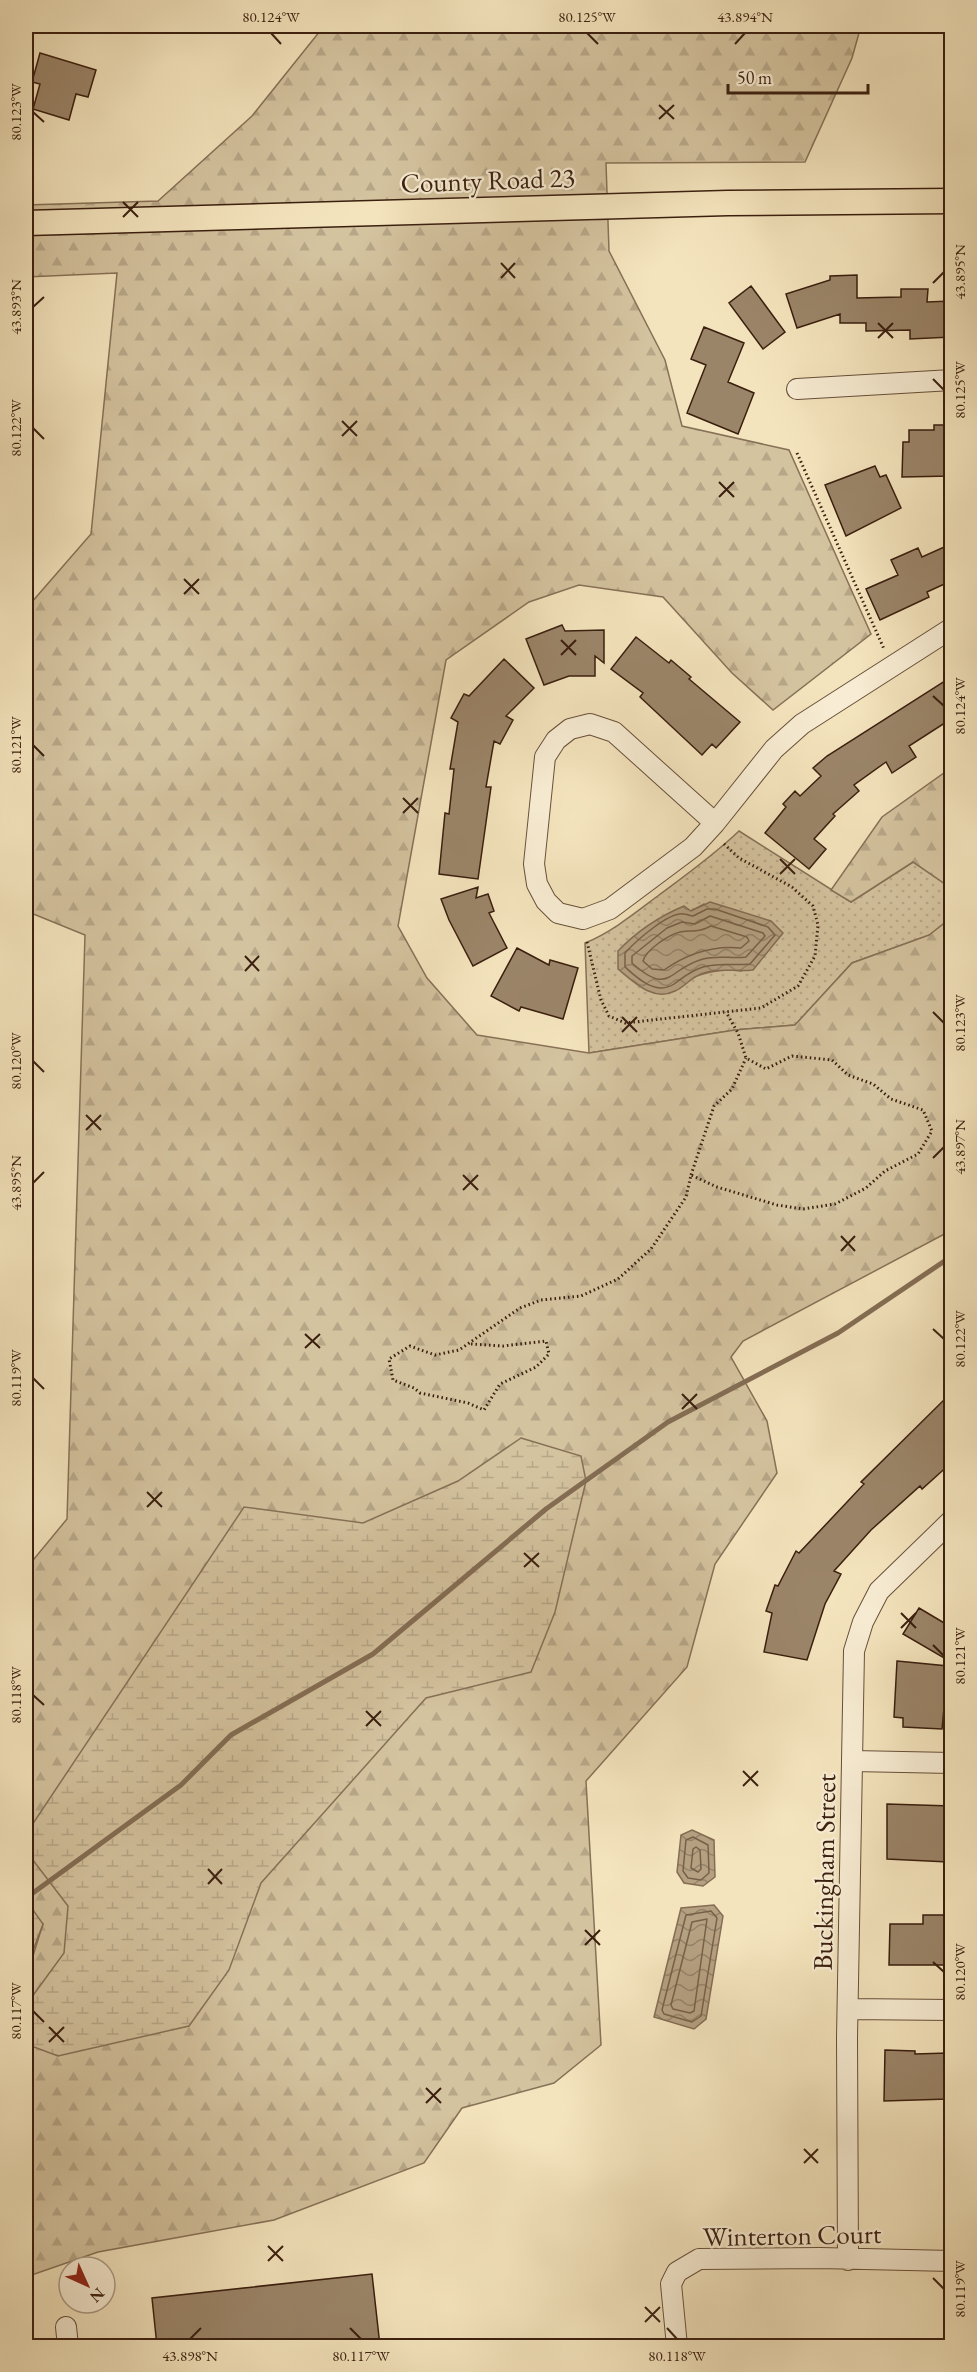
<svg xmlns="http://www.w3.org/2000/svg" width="977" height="2372" viewBox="0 0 977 2372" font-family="'EB Garamond',serif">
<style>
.grass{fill:url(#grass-dots);stroke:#877157;stroke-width:1.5;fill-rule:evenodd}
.forest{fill:url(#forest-firs);stroke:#877157;stroke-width:1.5}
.wetland{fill:url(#wetland-marsh);stroke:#877157;stroke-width:1.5}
.water{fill:url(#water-waves);stroke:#846d54;stroke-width:1.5}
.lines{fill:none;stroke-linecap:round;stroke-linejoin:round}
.shore{stroke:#786048;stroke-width:1.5}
.stream{stroke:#846d54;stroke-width:5}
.building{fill:#9b8569;stroke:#3a1f0f;stroke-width:1.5}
.minor-casing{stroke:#68503a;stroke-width:22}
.major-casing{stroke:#3a1f0f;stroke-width:27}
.path{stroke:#3a1f0f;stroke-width:3;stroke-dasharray:1.5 3;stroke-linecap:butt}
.minor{stroke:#f8edd4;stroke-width:20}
.major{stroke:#f4e4bd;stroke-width:24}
.ticks{fill:none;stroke:#3a1f0f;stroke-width:2}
.labels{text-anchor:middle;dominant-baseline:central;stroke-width:4.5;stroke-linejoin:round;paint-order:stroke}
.street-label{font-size:27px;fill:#3a1f0f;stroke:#f8edd4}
.neatline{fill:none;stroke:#3a1f0f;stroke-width:2}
.ticks-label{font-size:15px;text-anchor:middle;fill:#3a1f0f}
</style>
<defs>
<pattern id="grass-dots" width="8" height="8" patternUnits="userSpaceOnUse" patternTransform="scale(1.5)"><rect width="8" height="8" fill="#d4c39f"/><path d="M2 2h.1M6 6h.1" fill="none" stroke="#b7a788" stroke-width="1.8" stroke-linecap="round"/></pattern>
<pattern id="forest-firs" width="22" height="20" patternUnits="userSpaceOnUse" patternTransform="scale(1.5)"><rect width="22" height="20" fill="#d4c39f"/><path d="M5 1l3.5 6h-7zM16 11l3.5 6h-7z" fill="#b7a788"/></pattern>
<pattern id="wetland-marsh" width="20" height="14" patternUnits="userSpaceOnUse" patternTransform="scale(1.5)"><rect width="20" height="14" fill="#d4c39f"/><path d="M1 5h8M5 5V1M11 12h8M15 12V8" fill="none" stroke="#b7a788"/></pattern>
<pattern id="water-waves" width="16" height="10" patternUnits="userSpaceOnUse" patternTransform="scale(1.5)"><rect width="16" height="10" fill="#b5a182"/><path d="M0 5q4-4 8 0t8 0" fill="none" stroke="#948369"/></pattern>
</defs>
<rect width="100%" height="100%" fill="#f4e4bd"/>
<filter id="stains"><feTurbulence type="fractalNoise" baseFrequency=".00333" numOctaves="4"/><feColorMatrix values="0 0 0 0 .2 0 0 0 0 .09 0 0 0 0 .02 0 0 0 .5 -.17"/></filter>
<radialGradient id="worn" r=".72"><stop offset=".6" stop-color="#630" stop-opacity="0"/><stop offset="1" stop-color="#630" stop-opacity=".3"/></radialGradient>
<!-- grass -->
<path class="grass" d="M 739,831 L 851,902 L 913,862 L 951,888 L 951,918 L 930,935 L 852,963 L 795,1025 L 735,1030 L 589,1053 L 585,943 C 612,932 635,913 659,895 C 686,875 714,855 739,831 ZM 704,904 L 741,971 C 722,968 706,972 689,979 L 691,911 Z"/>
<!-- forest -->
<path class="forest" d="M 324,26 L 861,26 L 852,58 L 805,162 L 606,163 L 609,251 L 665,360 L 682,426 L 789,450 L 871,634 L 773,710 L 732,673 L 663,597 L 579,585 L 529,602 L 446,660 L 398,926 L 427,978 L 477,1035 L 589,1053 L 735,1030 L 795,1025 L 852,963 L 929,935 L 951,918 L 952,1230 L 743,1341 L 731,1357 L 767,1421 L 777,1473 L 715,1564 L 687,1667 L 586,1781 L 601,2045 L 554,2083 L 462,2108 L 424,2163 L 274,2220 L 98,2252 L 26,2277 L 26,1978 L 43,1924 L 26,1907 L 26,1582 L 29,1565 L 67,1519 L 85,935 L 26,911 L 26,604 L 31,603 L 91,534 L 117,273 L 26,277 L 26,205 L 158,201 L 252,116 Z
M 951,768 L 951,888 L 913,862 L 851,902 L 831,890 L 882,817 Z"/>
<!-- wetland -->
<path class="wetland" d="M 521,1438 L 581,1456 L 586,1481 L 555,1612 L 531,1672 L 426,1698 L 261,1883 L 229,1970 L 189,2026 L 58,2056 L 26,2044 L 26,2005 L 64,1953 L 68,1906 L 26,1851 L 26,1834 L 244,1507 L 363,1523 L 458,1481 Z
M 26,1900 L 43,1924 L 26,1969 Z"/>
<!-- water -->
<path class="water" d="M 710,902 L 771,921 L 783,933 L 753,970 C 737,972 722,968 707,972 C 690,976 687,986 675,991 C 653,1002 634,982 618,969 L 618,951 C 638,930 658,917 684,906 L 691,911 Z
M 692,1830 L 714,1840 L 715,1877 L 703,1886 L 684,1883 L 677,1872 L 681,1835 Z
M 714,1905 L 723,1916 L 706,2019 L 694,2029 L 654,2017 L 681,1908 Z"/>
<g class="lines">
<!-- shore -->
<path class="shore" d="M 707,909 L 715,909 L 768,927 L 775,935 L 750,964 C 734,966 719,962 703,967 C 690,971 684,977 674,984 C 656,996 637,978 625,967 L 625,953 C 635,942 669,911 684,914 C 687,914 690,916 693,916 Z
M 710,916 L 763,933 L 765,936 L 746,957 C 732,959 718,955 703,959 C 667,969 670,997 632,963 L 632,956 L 667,928 L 682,922 L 695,924 Z
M 711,926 L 747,937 L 749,941 L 741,948 C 712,945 688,953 664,970 L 652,969 L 643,961 C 646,950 668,935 680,932 C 693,929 695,934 711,926 Z
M 693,1837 L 708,1845 L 709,1873 L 701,1880 L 688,1878 L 683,1871 L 686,1840 Z
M 696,1847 L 700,1850 L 701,1869 L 698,1872 L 691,1868 L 693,1849 Z
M 711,1911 L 717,1918 L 701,2016 L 692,2022 L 664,2014 L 662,2010 L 686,1915 Z
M 707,1919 L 694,2011 L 690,2013 L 673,2009 L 671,2005 L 692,1922 Z"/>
<!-- stream -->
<path class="stream" d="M 26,1898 L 181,1785 L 231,1735 L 373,1654 L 546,1509 L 668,1422 L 838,1333 L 952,1256"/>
</g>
<!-- building -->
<path class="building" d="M 40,53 L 96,70 L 88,97 L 76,94 L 69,120 L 33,109 L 40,84 L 32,82 Z
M 857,275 L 857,298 L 901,297 L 901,289 L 928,289 L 927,302 L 951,301 L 951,337 L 910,339 L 910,330 L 866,331 L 866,323 L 840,323 L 840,314 L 797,328 L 786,294 L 830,280 L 830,276 Z
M 751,286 L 785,332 L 763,349 L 729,303 Z
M 704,327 L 744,343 L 728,382 L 754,393 L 738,434 L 687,413 L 706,365 L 691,359 Z
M 934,425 L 951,425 L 951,476 L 902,477 L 903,442 L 909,442 L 909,430 L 934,430 Z
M 875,466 L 880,477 L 886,475 L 901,508 L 846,536 L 825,485 Z
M 951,544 L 951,581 L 927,592 L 929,597 L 880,620 L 866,589 L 898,575 L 891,560 L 918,548 L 922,557 Z
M 562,625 L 565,631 L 604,630 L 604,663 L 595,656 L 595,676 L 569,676 L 544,685 L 526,639 Z
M 636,637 L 669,663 L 671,660 L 691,677 L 689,679 L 740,722 L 716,748 L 712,744 L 702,755 L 640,697 L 643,693 L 611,669 Z
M 504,659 L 534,688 L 506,716 L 513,720 L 500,744 L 494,741 L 486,787 L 491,787 L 478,879 L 439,874 L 445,813 L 449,814 L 454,769 L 450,769 L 458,722 L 451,718 L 464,694 L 469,696 Z
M 951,677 L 951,719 L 909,746 L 916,757 L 892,773 L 886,762 L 854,785 L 859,791 L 833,814 L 835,816 L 814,839 L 826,849 L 809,869 L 765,833 L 786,807 L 783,804 L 795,791 L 800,796 L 821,776 L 813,768 L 827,756 Z
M 478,887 L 476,898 L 488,894 L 494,911 L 489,913 L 507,948 L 473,966 L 449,920 L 441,899 Z
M 517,948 L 549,965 L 550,960 L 578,968 L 563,1019 L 521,1007 L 519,1011 L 491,996 Z
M 951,1393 L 951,1463 L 922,1489 L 920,1486 L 871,1530 L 834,1571 L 841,1574 L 825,1604 L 807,1660 L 764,1652 L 772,1613 L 766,1611 L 775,1585 L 778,1586 L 796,1551 L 799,1553 L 864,1484 L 861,1482 Z
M 919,1608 L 951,1627 L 951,1662 L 903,1634 Z
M 897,1661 L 948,1666 L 942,1729 L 903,1727 L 903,1718 L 894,1717 Z
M 887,1804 L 951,1806 L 951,1827 L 948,1827 L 948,1862 L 887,1859 Z
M 923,1915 L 950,1915 L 950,1965 L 889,1965 L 890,1924 L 923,1924 Z
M 885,2050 L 915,2051 L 915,2054 L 948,2053 L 948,2099 L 884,2101 Z
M 372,2274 L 380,2346 L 157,2346 L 152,2298 Z"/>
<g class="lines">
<!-- minor casing -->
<g class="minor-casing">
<path id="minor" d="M 797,389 L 952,380
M 715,823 L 614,732 L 590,724 L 570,729 L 556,740 L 545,757 L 534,864 L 537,884 L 546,901 L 558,913 L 583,919 L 610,909 L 693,847 L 715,823 L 774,749 L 802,724 L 952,628
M 853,1761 L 952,1763
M 848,2009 L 952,2010
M 848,2260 L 847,2038 L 854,1651 L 863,1622 L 879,1591 L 952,1520
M 66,2327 L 68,2346
M 677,2346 L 671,2284 L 677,2272 L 699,2259 L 820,2258 L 952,2261"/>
</g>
<!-- major casing -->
<g class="major-casing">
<path id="major" d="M 26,223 L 728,203 L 952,201"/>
</g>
<!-- path -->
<path class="path" d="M 797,453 L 884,649
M 587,942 L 601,1000 L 609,1016 L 625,1023 L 761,1008 L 798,986 L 815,956 L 818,925 L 813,906 L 792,887 L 739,858 L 723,843
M 691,1175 L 714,1106 L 732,1089 L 746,1058
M 471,1344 L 503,1346 L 546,1341 L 549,1354 L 536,1367 L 500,1384 L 484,1410 L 468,1403 L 420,1393 L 414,1388 L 393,1380 L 389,1359 L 410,1346 L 435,1355 L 459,1350 L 520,1308 L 541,1300 L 581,1296 L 618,1279 L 651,1249 L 686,1197 L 691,1175 L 717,1187 L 777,1205 L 803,1209 L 835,1204 L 866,1188 L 885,1171 L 918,1154 L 932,1131 L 923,1110 L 891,1099 L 873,1084 L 848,1075 L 832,1060 L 792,1056 L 766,1069 L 746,1058 L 738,1033 L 726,1012"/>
<!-- minor -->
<use href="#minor" class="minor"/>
<!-- major -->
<use href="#major" class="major"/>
</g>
<!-- ticks -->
<path class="ticks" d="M 271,33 L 281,44M 587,33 L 598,44M 735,44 L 745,33M 659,105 L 674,119M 33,112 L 44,122M 659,119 L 674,105M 123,202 L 138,217M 123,217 L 138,202M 501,263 L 515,278M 501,278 L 515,263M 933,283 L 944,272M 33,307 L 44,297M 878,323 L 893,338M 878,338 L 893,323M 933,379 L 944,390M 342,421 L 357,436M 33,428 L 44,439M 342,436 L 357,421M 719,482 L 734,497M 719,497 L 734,482M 184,579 L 199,594M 184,594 L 199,579M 561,640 L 576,655M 561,655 L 576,640M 933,696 L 944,706M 33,745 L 44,756M 403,798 L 418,813M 403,813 L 418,798M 780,859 L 795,874M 780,874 L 795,859M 245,956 L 259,971M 245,971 L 259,956M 933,1012 L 944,1023M 622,1017 L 637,1032M 622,1032 L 637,1017M 33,1061 L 44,1072M 86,1115 L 101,1130M 86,1130 L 101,1115M 933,1158 L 944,1147M 463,1175 L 478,1190M 33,1183 L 44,1172M 463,1190 L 478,1175M 841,1236 L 855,1251M 841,1251 L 855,1236M 933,1329 L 944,1339M 305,1334 L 320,1348M 305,1348 L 320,1334M 33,1378 L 44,1389M 682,1394 L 697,1409M 682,1409 L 697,1394M 147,1492 L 162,1507M 147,1507 L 162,1492M 524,1553 L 539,1567M 524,1567 L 539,1553M 901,1613 L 916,1628M 901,1628 L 916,1613M 933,1645 L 944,1656M 33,1695 L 44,1705M 366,1711 L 381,1726M 366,1726 L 381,1711M 743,1771 L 758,1786M 743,1786 L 758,1771M 208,1869 L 222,1884M 208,1884 L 222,1869M 585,1930 L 600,1945M 585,1945 L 600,1930M 933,1962 L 944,1972M 33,2011 L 44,2022M 49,2027 L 64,2042M 49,2042 L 64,2027M 426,2088 L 441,2103M 426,2103 L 441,2088M 804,2149 L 818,2163M 804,2163 L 818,2149M 268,2246 L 283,2261M 268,2261 L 283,2246M 933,2278 L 944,2289M 645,2307 L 660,2322M 645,2322 L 660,2307M 350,2328 L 361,2339M 667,2328 L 677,2339M 190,2339 L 201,2328"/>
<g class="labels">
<!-- street labels -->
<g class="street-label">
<text transform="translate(488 180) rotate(-2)">County Road 23</text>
<text transform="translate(824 1872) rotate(-89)">Buckingham Street</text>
<text transform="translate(792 2235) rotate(-1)">Winterton Court</text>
</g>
</g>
<!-- margin -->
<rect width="977" height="2372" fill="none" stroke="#f4e4bd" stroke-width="66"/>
<!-- north arrow -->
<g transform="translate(87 2285) rotate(135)"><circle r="28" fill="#f8edd4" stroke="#ac9b85" stroke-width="1.5"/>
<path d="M0-4.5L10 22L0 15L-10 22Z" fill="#8f2418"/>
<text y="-9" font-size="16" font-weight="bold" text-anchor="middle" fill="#3a1f0f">N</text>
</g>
<!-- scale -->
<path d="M728 84v9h140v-9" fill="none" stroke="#3a1f0f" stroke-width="3"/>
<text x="737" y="84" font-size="18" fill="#3a1f0f" stroke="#f8edd4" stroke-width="4.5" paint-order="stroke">50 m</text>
<rect x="33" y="33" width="911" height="2306" class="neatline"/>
<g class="ticks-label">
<text x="271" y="22">80.124°W</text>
<text x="587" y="22">80.125°W</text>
<text x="745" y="22">43.894°N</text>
<text transform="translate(16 112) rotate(-90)" y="5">80.123°W</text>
<text transform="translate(960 272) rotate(-90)" y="5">43.895°N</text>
<text transform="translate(16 307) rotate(-90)" y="5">43.893°N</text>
<text transform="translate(960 390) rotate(-90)" y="5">80.125°W</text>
<text transform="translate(16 428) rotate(-90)" y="5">80.122°W</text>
<text transform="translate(960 706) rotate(-90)" y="5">80.124°W</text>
<text transform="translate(16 745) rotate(-90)" y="5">80.121°W</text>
<text transform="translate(960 1023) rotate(-90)" y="5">80.123°W</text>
<text transform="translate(16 1061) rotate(-90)" y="5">80.120°W</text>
<text transform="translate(960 1147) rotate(-90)" y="5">43.897°N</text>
<text transform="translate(16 1183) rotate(-90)" y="5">43.895°N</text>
<text transform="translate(960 1339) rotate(-90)" y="5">80.122°W</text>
<text transform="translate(16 1378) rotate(-90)" y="5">80.119°W</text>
<text transform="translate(960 1656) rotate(-90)" y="5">80.121°W</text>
<text transform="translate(16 1695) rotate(-90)" y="5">80.118°W</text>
<text transform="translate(960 1972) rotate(-90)" y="5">80.120°W</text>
<text transform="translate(16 2011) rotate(-90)" y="5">80.117°W</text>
<text transform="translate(960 2289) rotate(-90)" y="5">80.119°W</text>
<text x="190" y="2361">43.898°N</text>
<text x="361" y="2361">80.117°W</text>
<text x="677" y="2361">80.118°W</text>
</g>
<rect width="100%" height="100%" filter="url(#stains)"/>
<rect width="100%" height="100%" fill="url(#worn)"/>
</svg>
